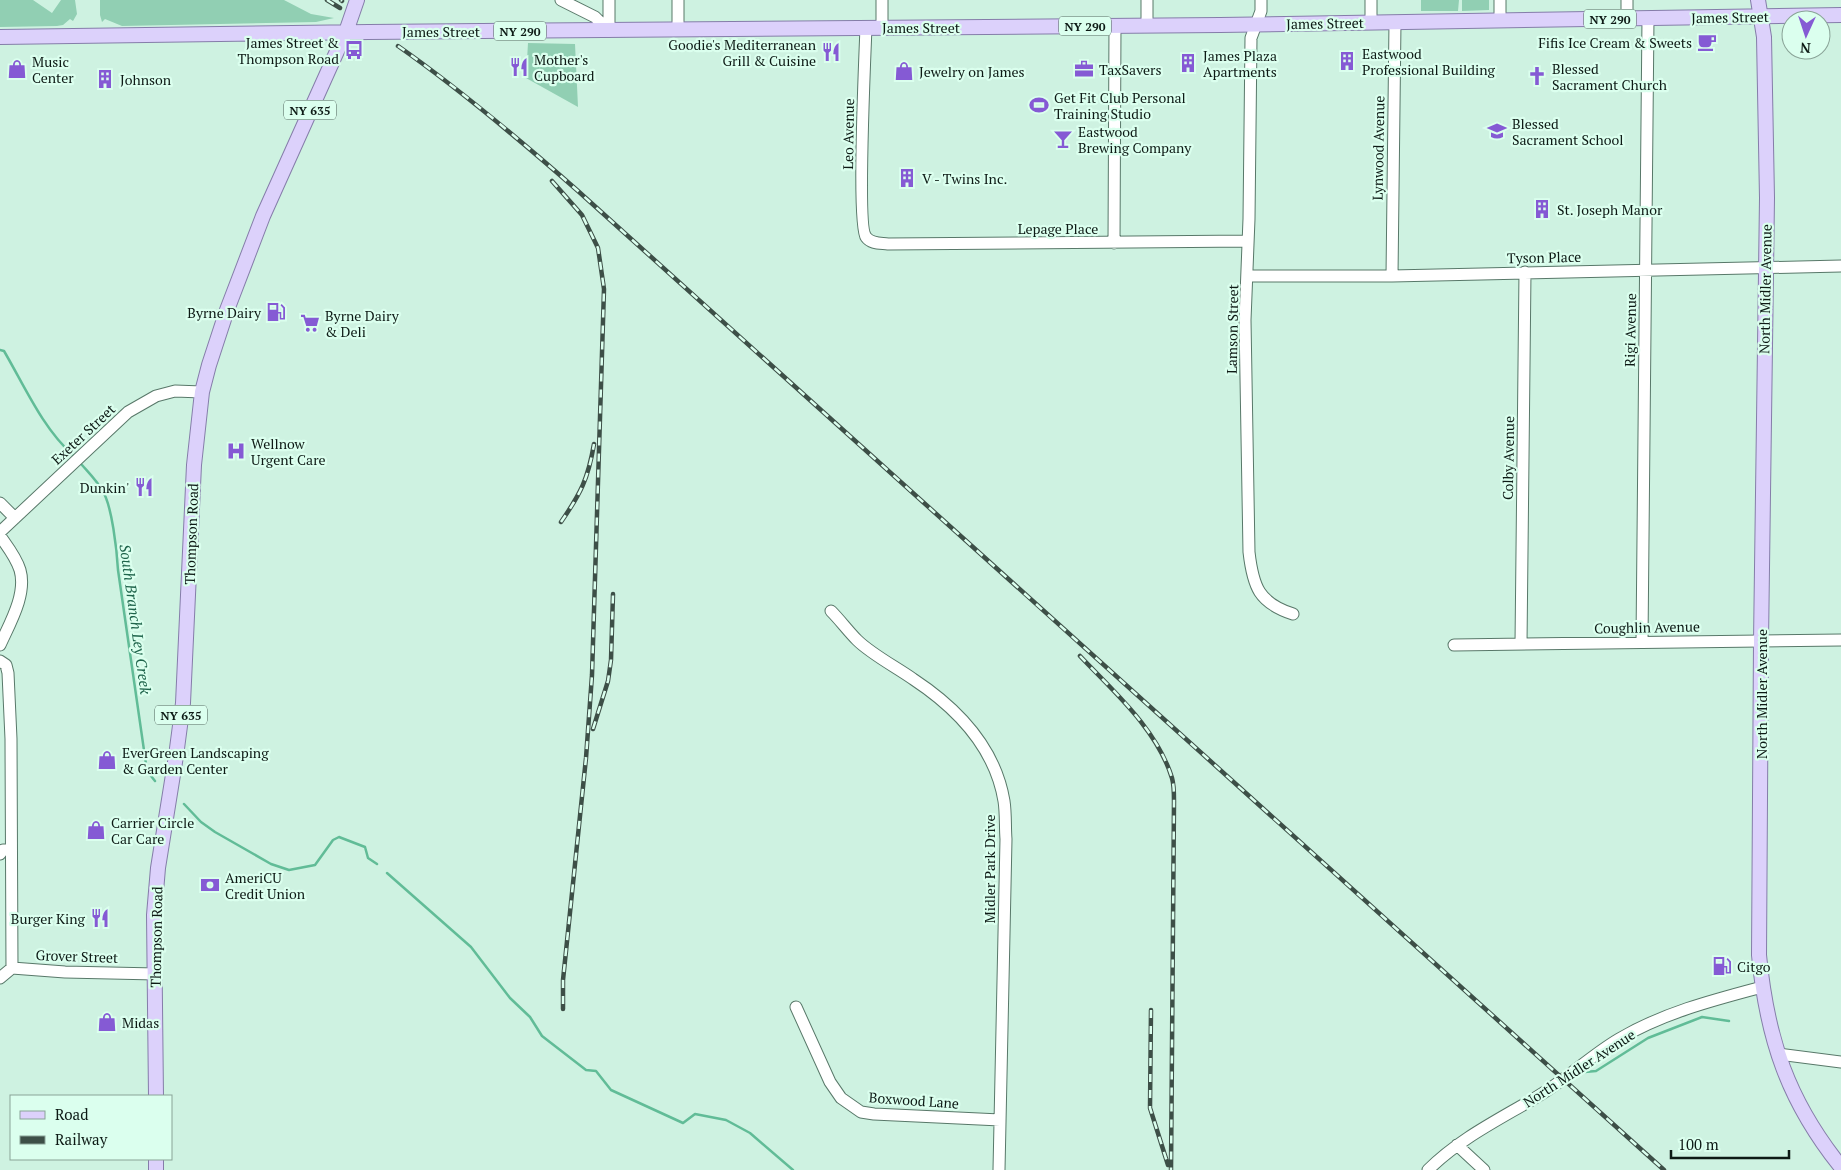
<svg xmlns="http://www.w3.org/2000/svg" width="1841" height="1170" viewBox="0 0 1841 1170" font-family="'PT Serif',serif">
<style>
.green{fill:#91cfb3}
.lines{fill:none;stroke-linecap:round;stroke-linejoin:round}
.stream{stroke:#61bc97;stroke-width:2.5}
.minor-casing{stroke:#587869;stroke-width:13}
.major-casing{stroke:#857da9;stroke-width:16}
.minor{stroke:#fff;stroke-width:11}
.major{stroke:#dcd1fb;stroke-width:14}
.rail-casing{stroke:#3d4f47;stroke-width:4.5}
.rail{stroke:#dbffee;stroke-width:2.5;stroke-dasharray:8;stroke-linecap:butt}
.labels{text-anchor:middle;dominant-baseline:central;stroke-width:4.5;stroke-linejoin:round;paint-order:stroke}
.shield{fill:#dbffee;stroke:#4b5f56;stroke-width:1}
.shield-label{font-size:12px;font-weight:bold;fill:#0d1a15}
.street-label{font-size:14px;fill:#0d1a15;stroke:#dbffee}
.poi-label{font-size:14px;fill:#0d1a15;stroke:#dbffee;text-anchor:start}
.water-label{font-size:15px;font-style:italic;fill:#1f644b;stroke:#dbffee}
</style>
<rect width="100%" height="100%" fill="#cef2e1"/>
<!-- green -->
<path class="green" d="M 0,0 L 33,0 L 52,13 L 61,0 L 75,0 L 77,14 L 73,21 L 70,19 L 63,25 L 57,26 L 0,27 Z
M 100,0 L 284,0 L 311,14 L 334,18 L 316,22 L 122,26 L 105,19 L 102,22 L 100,15 Z
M 1421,0 L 1459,0 L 1458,11 L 1421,11 Z
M 1462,0 L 1489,0 L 1489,10 L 1462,11 Z
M 528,43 L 575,44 L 578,107 L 526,78 Z"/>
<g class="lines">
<!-- stream -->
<path class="stream" d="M 0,350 L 4,351 C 24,385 43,429 73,455
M 82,465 C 89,473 97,481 102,490 C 112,504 117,552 118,570 L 147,771 L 155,781
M 184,804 L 201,822 L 215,832 L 271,864 L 289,870 L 315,865 L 333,840 L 339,837 L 365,847 L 368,858 L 377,864
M 387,873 L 471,947 L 510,998 L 530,1017 L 542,1036 L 586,1070 L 596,1071 L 611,1090 L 683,1123 L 695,1114 L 726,1120 L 750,1133 L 793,1170
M 1585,1072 L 1596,1071 L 1648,1038 L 1702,1017 L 1729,1021"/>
<!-- minor casing -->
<g class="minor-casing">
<path id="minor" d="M 561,0 L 595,17 L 609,31
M 1261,0 L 1261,11 L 1251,38 L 1249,219 L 1245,320 L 1249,552 C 1253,587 1259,603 1293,614
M 1500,0 L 1500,20
M 1627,0 L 1627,19
M 1371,22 L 1371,0
M 1147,26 L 1147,0
M 866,27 C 865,54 857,226 866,237 C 871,244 880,243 888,244 L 1248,241
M 882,27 L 882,0
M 678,29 L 678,0
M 609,31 L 609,0
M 1114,243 L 1115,25
M 1247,276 L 1392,276 L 1841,266
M 1392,276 L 1395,22
M 0,503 L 15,518
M 0,532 L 128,412 L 156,396 L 175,391 L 202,392
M 0,536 C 7,546 16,557 20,570 C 27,594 10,623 0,645
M 831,611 C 840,620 848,631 857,640 C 871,654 896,667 913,679 C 957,708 995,747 1004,801 C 1006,814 1005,827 1006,839 L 999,1170
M 1642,642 L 1648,18
M 1521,644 L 1525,272
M 1454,645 L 1841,640
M 0,661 L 6,665 L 8,673 L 11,739 L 12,968
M 0,854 L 3,850 L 11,850
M 0,978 L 12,968 L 65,972 L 156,974
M 796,1007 L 830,1082 L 841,1098 L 861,1112 L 874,1114 L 1000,1120
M 1778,1054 L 1841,1062
M 1457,1145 L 1484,1170
M 1428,1170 C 1459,1139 1498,1120 1535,1098 C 1565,1081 1590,1056 1619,1039 C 1663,1013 1713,1000 1762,987"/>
</g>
<!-- major casing -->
<g class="major-casing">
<path id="major" d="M 1758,0 L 1764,37 L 1767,198 L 1761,642 L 1759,955 C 1767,1039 1788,1101 1841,1167
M 0,37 L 369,32 L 1220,25 L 1841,15
M 156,1096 L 154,915 L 158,868 L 176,756 L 183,703 L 194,465 L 202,392 L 209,365 L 227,310 L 263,216 L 347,29 L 357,0
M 156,1170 L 156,1159"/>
</g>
<!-- minor -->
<use href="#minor" class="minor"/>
<!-- major -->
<use href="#major" class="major"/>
<!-- rail casing -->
<g class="rail-casing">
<path id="rail" d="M 327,0 L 340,8
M 341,0 L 342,1
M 398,46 C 461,90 520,140 578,191 L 1664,1170
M 552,181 L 582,215 L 598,248 L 604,289 L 592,675 L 586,758 L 563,980 L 563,1009
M 561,522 C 581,493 588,479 594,444
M 1080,656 C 1114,692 1157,729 1172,778 C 1174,785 1174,794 1174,801 L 1171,1170
M 593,729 L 608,681 L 611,660 L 613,594
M 1151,1010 L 1150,1108 L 1168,1165"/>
</g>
<!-- rail -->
<use href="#rail" class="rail"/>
</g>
<!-- icons -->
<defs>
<g id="cafe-bare" transform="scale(1.5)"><path d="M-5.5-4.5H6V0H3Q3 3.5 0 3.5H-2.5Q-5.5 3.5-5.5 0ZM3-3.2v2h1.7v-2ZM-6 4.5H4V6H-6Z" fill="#855ad4" stroke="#dbffee" stroke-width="2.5" paint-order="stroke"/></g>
<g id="bus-bare" transform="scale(1.5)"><path d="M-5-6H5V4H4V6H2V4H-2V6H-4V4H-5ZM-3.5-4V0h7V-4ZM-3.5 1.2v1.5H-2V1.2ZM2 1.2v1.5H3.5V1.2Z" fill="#855ad4" stroke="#dbffee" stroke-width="2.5" paint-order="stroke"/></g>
<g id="restaurant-bare" transform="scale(1.5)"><path d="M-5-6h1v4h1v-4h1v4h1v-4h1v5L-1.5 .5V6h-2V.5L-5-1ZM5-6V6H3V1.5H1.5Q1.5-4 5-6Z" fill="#855ad4" stroke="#dbffee" stroke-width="2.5" paint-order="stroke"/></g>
<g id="building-bare" transform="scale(1.5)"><path d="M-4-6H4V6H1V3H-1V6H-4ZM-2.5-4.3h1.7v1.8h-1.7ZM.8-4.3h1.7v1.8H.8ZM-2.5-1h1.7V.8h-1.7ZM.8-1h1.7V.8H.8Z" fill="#855ad4" stroke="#dbffee" stroke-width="2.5" paint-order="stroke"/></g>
<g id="shop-bare" transform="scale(1.5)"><path d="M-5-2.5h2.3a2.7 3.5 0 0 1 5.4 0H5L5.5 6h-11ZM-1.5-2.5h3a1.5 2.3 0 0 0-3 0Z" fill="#855ad4" stroke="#dbffee" stroke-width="2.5" paint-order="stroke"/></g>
<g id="office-bare" transform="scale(1.5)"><path d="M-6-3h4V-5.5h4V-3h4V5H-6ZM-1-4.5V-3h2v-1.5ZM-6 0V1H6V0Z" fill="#855ad4" stroke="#dbffee" stroke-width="2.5" paint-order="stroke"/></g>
<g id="church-bare" transform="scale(1.5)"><path d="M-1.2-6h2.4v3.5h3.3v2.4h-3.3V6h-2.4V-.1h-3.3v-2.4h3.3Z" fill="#855ad4" stroke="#dbffee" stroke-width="2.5" paint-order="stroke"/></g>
<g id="stadium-bare" transform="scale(1.5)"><path d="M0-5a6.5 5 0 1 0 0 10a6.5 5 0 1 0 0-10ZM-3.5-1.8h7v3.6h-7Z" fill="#855ad4" stroke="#dbffee" stroke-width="2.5" paint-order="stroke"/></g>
<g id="school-bare" transform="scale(1.5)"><path d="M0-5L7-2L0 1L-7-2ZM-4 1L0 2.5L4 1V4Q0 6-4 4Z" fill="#855ad4" stroke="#dbffee" stroke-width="2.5" paint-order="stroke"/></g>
<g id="bar-bare" transform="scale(1.5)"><path d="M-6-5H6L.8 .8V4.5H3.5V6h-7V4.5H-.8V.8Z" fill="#855ad4" stroke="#dbffee" stroke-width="2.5" paint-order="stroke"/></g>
<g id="fuel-bare" transform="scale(1.5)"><path d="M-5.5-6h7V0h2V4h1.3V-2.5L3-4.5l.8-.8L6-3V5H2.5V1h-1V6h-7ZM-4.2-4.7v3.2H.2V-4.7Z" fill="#855ad4" stroke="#dbffee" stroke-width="2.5" paint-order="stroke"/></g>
<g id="supermarket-bare" transform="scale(1.5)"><path d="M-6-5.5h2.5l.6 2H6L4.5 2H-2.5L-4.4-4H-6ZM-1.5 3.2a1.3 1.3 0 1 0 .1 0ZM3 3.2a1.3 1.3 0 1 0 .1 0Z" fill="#855ad4" stroke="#dbffee" stroke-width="2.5" paint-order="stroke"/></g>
<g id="hospital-bare" transform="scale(1.5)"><path d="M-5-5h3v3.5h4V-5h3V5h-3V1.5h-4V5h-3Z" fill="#855ad4" stroke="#dbffee" stroke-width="2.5" paint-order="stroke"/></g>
<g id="bank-bare" transform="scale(1.5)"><path d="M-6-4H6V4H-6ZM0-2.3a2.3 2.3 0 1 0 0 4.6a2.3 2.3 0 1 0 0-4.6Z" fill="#855ad4" stroke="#dbffee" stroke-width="2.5" paint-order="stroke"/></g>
</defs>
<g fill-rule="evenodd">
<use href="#cafe-bare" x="1707" y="42"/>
<use href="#bus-bare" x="354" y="50"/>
<use href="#restaurant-bare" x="831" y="52"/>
<use href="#building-bare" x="1347" y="61"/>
<use href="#building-bare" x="1188" y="63"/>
<use href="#restaurant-bare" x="519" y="67"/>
<use href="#shop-bare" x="17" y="69"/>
<use href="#office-bare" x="1084" y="69"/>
<use href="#shop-bare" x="904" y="71"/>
<use href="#church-bare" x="1537" y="76"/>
<use href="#building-bare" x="105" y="79"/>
<use href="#stadium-bare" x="1039" y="105"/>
<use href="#school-bare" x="1497" y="131"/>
<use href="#bar-bare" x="1063" y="139"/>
<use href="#building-bare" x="907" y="178"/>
<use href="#building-bare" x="1542" y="209"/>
<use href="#fuel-bare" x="276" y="312"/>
<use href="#supermarket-bare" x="310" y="323"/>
<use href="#hospital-bare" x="236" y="451"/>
<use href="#restaurant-bare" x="144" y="487"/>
<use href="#shop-bare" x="107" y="760"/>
<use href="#shop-bare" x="96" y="830"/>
<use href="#bank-bare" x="210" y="885"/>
<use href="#restaurant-bare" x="100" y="918"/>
<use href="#fuel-bare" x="1722" y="966"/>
<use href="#shop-bare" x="107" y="1022"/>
</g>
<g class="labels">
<!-- shield labels -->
<g class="shield">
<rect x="1584" y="9.5" width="52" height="19" rx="4"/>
<rect x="1059" y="16.5" width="52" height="19" rx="4"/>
<rect x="494" y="21.5" width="52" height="19" rx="4"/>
<rect x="284" y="100.5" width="52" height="19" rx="4"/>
<rect x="155" y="705.5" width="52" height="19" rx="4"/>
</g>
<g class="shield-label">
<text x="1610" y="19">NY 290</text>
<text x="1085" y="26">NY 290</text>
<text x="520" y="31">NY 290</text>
<text x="310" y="110">NY 635</text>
<text x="181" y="715">NY 635</text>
</g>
<!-- street labels -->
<g class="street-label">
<text transform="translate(1730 17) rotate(-1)">James Street</text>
<text transform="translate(1325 23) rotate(-1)">James Street</text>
<text x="921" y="27">James Street</text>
<text x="441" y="31">James Street</text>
<text transform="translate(848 134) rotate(-89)">Leo Avenue</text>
<text transform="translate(1378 148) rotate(-89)">Lynwood Avenue</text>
<text x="1058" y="228">Lepage Place</text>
<text transform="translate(1544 257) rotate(-1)">Tyson Place</text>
<text transform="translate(1765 289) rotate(-89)">North Midler Avenue</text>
<text transform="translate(1232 329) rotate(-89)">Lamson Street</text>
<text transform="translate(1630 330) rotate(-89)">Rigi Avenue</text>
<text transform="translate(83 434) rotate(-43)">Exeter Street</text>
<text transform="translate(1508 458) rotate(-89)">Colby Avenue</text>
<text transform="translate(191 534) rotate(-88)">Thompson Road</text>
<text transform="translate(1647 627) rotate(-1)">Coughlin Avenue</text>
<text transform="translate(1761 694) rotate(-90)">North Midler Avenue</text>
<text transform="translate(989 869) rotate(-90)">Midler Park Drive</text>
<text transform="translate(156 937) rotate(-89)">Thompson Road</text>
<text transform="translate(77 956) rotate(2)">Grover Street</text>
<text transform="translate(1579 1068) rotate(-33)">North Midler Avenue</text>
<text transform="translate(914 1100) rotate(4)">Boxwood Lane</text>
</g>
<!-- poi labels -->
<g class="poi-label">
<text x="339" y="42" text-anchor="end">James Street &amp;<tspan x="339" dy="16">Thompson Road</tspan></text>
<text x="1692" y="42" text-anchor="end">Fifis Ice Cream &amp; Sweets</text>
<text x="816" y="44" text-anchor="end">Goodie's Mediterranean<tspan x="816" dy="16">Grill &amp; Cuisine</tspan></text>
<text x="1362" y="53">Eastwood<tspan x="1362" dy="16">Professional Building</tspan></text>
<text x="1203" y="55">James Plaza<tspan x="1203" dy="16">Apartments</tspan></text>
<text x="534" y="59">Mother's<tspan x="534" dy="16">Cupboard</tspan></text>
<text x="32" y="61">Music<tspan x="32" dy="16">Center</tspan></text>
<text x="1552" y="68">Blessed<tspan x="1552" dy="16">Sacrament Church</tspan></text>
<text x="1099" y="69">TaxSavers</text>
<text x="919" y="71">Jewelry on James</text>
<text x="120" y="79">Johnson</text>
<text x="1054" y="97">Get Fit Club Personal<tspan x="1054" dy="16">Training Studio</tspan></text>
<text x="1512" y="123">Blessed<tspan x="1512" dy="16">Sacrament School</tspan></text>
<text x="1078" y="131">Eastwood<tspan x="1078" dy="16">Brewing Company</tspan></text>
<text x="922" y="178">V - Twins Inc.</text>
<text x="1557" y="209">St. Joseph Manor</text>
<text x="261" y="312" text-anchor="end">Byrne Dairy</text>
<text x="325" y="315">Byrne Dairy<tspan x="325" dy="16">&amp; Deli</tspan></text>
<text x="251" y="443">Wellnow<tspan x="251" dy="16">Urgent Care</tspan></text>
<text x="129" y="487" text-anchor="end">Dunkin'</text>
<text x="122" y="752">EverGreen Landscaping<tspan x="122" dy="16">&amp; Garden Center</tspan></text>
<text x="111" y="822">Carrier Circle<tspan x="111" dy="16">Car Care</tspan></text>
<text x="225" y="877">AmeriCU<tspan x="225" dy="16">Credit Union</tspan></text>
<text x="85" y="918" text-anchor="end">Burger King</text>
<text x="1737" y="966">Citgo</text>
<text x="122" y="1022">Midas</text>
</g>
<!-- water labels -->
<g class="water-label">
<text transform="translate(136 619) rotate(82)">South Branch Ley Creek</text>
</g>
</g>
<!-- legend -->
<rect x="10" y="1095" width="162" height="65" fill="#dbffee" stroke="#89a397"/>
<rect x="20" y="1111" width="25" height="8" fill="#dcd1fb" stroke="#89a397"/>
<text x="55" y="1120" font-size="15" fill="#0d1a15">Road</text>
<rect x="20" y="1136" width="25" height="8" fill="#3d4f47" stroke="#89a397"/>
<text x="55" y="1145" font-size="15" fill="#0d1a15">Railway</text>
<!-- north arrow -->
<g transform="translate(1806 35) rotate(183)"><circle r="24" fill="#dbffee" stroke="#89a397"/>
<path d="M0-4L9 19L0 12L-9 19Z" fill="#855ad4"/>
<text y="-8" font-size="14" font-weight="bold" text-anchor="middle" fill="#0d1a15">N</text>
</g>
<!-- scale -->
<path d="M1671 1150v8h118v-8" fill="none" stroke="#0d1a15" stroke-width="2.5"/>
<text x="1678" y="1150" font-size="15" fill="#0d1a15" stroke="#dbffee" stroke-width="4" paint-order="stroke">100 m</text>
</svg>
